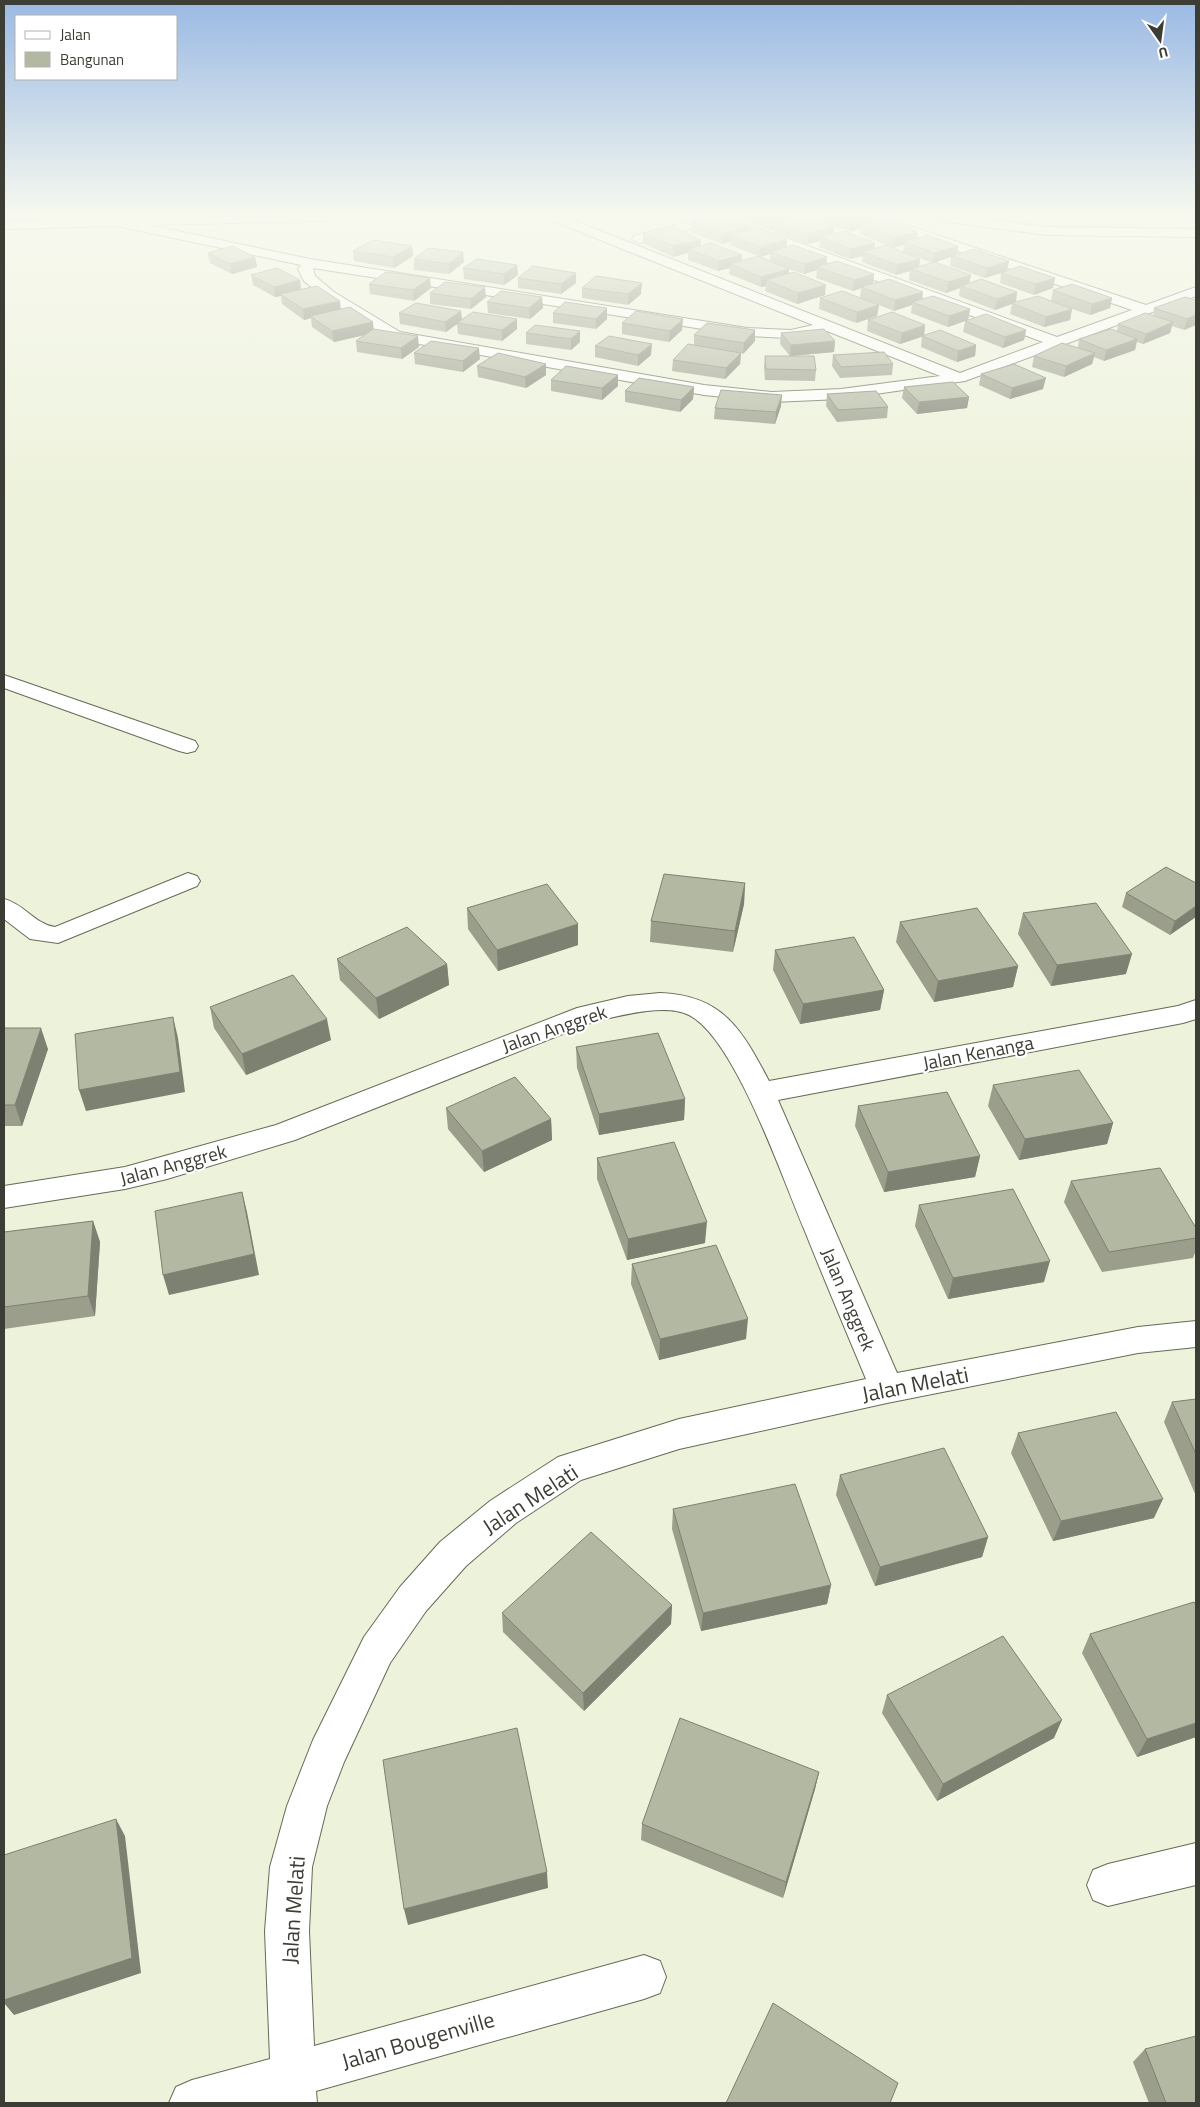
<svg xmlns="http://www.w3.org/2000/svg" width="1200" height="2107" viewBox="0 0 1200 2107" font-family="'Titillium Web',sans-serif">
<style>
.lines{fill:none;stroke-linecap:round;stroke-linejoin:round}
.minor-casing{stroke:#666a56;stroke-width:2}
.minor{fill:#fff;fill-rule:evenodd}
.wall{fill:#9a9e8b;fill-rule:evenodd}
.shaded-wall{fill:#7d8171}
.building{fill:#b3b8a2;stroke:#7d8171}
.labels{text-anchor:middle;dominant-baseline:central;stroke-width:4.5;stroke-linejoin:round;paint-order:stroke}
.street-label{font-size:19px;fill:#3c3e35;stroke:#fff}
.near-street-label{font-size:22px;fill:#3c3e35;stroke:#fff}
</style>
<rect width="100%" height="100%" fill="#edf2db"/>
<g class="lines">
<!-- minor casing -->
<g class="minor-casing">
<path id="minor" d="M 172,217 L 333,217 L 327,221 L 149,225 L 310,259 L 747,328 L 791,330 L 813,325 L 550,220 L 548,217 L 565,217 L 960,373 L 1043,342 L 746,233 L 745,230 L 751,226 L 756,227 L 1057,337 L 1132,310 L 866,220 L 864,217 L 883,217 L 1146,305 L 1196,287 L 1196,296 L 965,381 L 841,399 L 772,402 L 704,395 L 391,339 L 324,298 L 304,281 L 298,269 L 301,265 L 117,226 L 4,229 L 4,221 ZM 313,268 L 747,336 L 791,338 L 827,331 L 940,376 L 841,389 L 772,392 L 704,385 L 400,332 L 334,292 L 315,276 Z
M 705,217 L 725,217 L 723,220 L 639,243 L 632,239 L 634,236 Z
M 936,217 L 971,217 L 1047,227 L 1196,229 L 1196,237 L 1047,235 L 942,221 Z
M 4,675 L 195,741 L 198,746 L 195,751 L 187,753 L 179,751 L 4,688 Z
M 188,873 L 197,876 L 200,881 L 197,886 L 58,943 L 30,939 L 4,919 L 4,899 C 24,904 35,924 55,927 Z
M 660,993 C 723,995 742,1030 769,1081 L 1178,1006 L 1196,1000 L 1196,1019 L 1183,1023 L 778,1100 L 897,1373 L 1138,1327 L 1196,1321 L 1196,1347 L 1138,1353 L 887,1403 L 679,1449 L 581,1480 L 516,1523 L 466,1566 L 426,1611 L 390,1663 L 344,1762 L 327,1806 L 312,1867 L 309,1931 L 314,2046 L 644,1955 L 660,1961 L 666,1977 L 660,1993 L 644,1999 L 316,2091 L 317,2103 L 169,2103 L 176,2087 L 192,2080 L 270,2059 L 265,1931 L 270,1867 L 287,1806 L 313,1740 L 364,1637 L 400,1587 L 440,1542 L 490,1501 L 558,1457 L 679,1419 L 866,1379 C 845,1329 824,1279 804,1229 C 783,1180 735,1038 689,1015 C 664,1003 619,1016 593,1022 L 295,1140 L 167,1179 L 125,1189 L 4,1208 L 4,1186 L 125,1167 L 276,1125 L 577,1008 L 628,996 Z
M 1196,1843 L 1196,1885 L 1108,1906 L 1093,1900 L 1087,1885 L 1093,1870 L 1108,1864 Z"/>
</g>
<!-- minor -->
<use href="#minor" class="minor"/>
</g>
<!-- wall -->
<path class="wall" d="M 740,217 L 793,217 L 793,218 L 795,217 L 809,217 L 806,217 L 819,221 L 819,217 L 872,217 L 872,222 L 917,238 L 958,246 L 957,254 L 1007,271 L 1055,278 L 1053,288 L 1034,295 L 1000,283 L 1001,273 L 985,278 L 950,266 L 951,257 L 935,262 L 969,283 L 1016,302 L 1051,301 L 1053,290 L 1112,298 L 1110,308 L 1090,315 L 1058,304 L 1072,309 L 1070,320 L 1044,327 L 1010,314 L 1012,304 L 995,310 L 959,296 L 960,288 L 946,293 L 909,280 L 910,271 L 896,275 L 862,262 L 863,256 L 849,259 L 819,247 L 820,241 L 808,244 L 774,233 L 774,230 L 771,230 L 740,219 ZM 834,226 L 850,232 L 861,229 L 860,234 L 886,245 L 874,249 L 875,243 L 833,234 ZM 904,245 L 903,252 L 892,248 ZM 912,255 L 932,263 L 919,267 Z
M 692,222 L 751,226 L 751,230 L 787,240 L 786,247 L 827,257 L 827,264 L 874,274 L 873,284 L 922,299 L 970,309 L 968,320 L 1026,330 L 1024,340 L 1003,348 L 963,332 L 965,321 L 948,327 L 911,313 L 912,305 L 894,311 L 879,305 L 877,316 L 856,323 L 819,309 L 820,298 L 877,304 L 860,298 L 861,288 L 853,291 L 816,278 L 817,270 L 804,274 L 789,269 L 789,274 L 825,295 L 797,304 L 765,291 L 766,286 L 761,287 L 729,274 L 730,268 L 718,271 L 688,260 L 688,253 L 673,257 L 643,243 L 643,233 L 701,240 L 701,246 L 742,255 L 741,261 L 758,256 L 730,245 L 730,242 L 722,244 L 691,232 ZM 770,254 L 770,261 L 760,257 Z
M 412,246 L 413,256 L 394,268 L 354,261 L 353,251 Z
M 208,253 L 255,257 L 257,267 L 232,274 L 210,263 Z
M 414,259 L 464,262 L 449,274 L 414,270 Z
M 517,265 L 518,275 L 504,285 L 464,279 L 463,268 Z
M 251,275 L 300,280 L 301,289 L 341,309 L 373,322 L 373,329 L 419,347 L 402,359 L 357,352 L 356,341 L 364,335 L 334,342 L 312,327 L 311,318 L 304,320 L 282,304 L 281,296 L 275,297 L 253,285 Z
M 518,278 L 576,283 L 561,294 L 518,288 Z
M 369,284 L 431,288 L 414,301 L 370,294 Z
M 582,288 L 641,294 L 628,305 L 582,298 Z
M 430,293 L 486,297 L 471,309 L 430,304 Z
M 1196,296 L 1196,325 L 1184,330 L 1172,326 L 1170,333 L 1143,344 L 1137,342 L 1135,350 L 1104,361 L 1094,357 L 1092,364 L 1064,377 L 1032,367 L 1034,356 L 1078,348 L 1079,339 L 1117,331 L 1118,324 L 1153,316 L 1154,308 L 1195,300 Z
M 542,297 L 543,308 L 530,319 L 488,313 L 487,302 Z
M 607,308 L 607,319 L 596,329 L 553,323 L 553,313 Z
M 461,311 L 462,320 L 517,329 L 502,341 L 458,334 L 457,324 L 446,332 L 400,324 L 399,313 Z
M 868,320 L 925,325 L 924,336 L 900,344 L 867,331 Z
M 622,323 L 682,330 L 669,342 L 622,334 Z
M 535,325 L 580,342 L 571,350 L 526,344 L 526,333 Z
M 781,333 L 835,341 L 834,352 L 790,356 L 780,344 Z
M 694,335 L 755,341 L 743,354 L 741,353 L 740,364 L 725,379 L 672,371 L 673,360 L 694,345 Z
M 922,336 L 976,345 L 975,356 L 957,362 L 921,347 Z
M 595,346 L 651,355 L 638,366 L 595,357 Z
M 414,353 L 480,359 L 463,372 L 415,364 Z
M 833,355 L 893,364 L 892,375 L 840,378 L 832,366 Z
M 765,356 L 816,370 L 815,381 L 765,380 L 764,367 Z
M 477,366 L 546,375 L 526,388 L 478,377 Z
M 981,374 L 1043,389 L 1010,399 L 979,385 Z
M 618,375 L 618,386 L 602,400 L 551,391 L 551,380 Z
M 694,387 L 693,399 L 680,412 L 625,402 L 625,391 Z
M 904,387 L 969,397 L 967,408 L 917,414 L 902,398 Z
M 827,394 L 888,407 L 887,418 L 837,422 L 826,406 Z
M 781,406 L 775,424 L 714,419 L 715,408 Z
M 745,883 L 744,904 L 733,952 L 650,942 L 651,921 Z
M 1196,883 L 1170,935 L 1122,907 L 1126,893 Z
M 467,908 L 578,945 L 498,971 L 468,929 Z
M 1023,913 L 1126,974 L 1051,986 L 1018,934 Z
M 900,922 L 1018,966 L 1013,987 L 934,1002 L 896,942 Z
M 775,950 L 884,990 L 880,1010 L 800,1024 L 773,970 Z
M 337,959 L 447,964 L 449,985 L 379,1019 L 340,980 Z
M 210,1007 L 331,1040 L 246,1075 L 214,1028 Z
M 4,1028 L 48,1049 L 22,1126 L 4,1126 Z
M 576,1047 L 685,1099 L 684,1120 L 599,1135 L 577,1068 Z
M 993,1085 L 1113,1123 L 1107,1144 L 1019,1160 L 988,1106 Z
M 858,1106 L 980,1156 L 975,1177 L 884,1192 L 855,1126 Z
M 446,1108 L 551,1119 L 552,1140 L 484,1172 L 448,1129 Z
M 597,1158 L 705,1243 L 627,1260 L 597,1179 Z
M 1071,1181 L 1196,1228 L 1196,1250 L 1193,1258 L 1102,1272 L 1064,1202 Z
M 919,1205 L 1044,1282 L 948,1299 L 915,1226 Z
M 93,1221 L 100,1242 L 95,1316 L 4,1329 L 4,1232 Z
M 632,1264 L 746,1339 L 659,1360 L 631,1284 Z
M 1196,1399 L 1196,1496 L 1164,1422 L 1172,1402 Z
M 1018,1433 L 1154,1518 L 1053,1541 L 1011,1453 Z
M 840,1475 L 988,1537 L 982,1557 L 875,1586 L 836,1495 Z
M 673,1509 L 831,1585 L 827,1604 L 701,1631 L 672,1529 Z
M 672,1605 L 671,1624 L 584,1711 L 503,1632 L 502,1613 Z
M 1196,1605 L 1196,1737 L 1137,1757 L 1082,1653 L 1090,1634 Z
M 887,1695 L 1054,1738 L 937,1801 L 882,1713 Z
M 819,1772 L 815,1789 L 783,1898 L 641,1840 L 642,1824 Z
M 1145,2049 L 1196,2103 L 1149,2103 L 1133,2062 Z"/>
<!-- shaded-wall -->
<path class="shaded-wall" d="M 785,217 L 793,217 L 792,224 L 775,223 L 774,230 L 771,230 L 772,221 Z
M 868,217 L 872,217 L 871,226 L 861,225 L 861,229 L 850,232 L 851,222 Z
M 751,226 L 751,236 L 730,235 L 730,242 L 722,244 L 722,234 Z
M 834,226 L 833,236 L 820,237 L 820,241 L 808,244 L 808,234 Z
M 918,232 L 917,242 L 904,242 L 904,245 L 892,248 L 893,238 Z
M 701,240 L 701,250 L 688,249 L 688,253 L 673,257 L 673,246 Z
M 787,240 L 786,250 L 770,252 L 770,254 L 760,257 L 760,247 Z
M 875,243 L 874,253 L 863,252 L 863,256 L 849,259 L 850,249 Z
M 412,246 L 413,256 L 394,268 L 393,257 Z
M 958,246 L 957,256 L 952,256 L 951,257 L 933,263 L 934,253 Z
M 463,252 L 464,262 L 449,274 L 449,264 Z
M 742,255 L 741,265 L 730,264 L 730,268 L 718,271 L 719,261 Z
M 255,257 L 257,267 L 232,274 L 230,264 Z
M 827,257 L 826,267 L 817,267 L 817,270 L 804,274 L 805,264 Z
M 920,259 L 919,269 L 911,269 L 910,271 L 896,275 L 897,265 Z
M 1009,261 L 1007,271 L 985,278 L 987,268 Z
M 517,265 L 518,275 L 504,285 L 504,274 Z
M 789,269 L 788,279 L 766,280 L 766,286 L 761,287 L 761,277 Z
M 576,273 L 576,283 L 561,294 L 561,284 Z
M 874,274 L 873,284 L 861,287 L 861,288 L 853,291 L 854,280 Z
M 971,275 L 969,285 L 961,286 L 960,288 L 946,293 L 948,282 Z
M 430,278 L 431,288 L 414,301 L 413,290 Z
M 1055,278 L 1053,288 L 1034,295 L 1036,284 Z
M 300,280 L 301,291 L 280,294 L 281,296 L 275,297 L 274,287 Z
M 642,283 L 641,294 L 628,305 L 628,294 Z
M 826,285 L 825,295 L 797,304 L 798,293 Z
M 485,287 L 486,297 L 471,309 L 471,299 Z
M 923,292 L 922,302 L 912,302 L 912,305 L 894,311 L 895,300 Z
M 1017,292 L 1016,303 L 1012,303 L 1012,304 L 995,310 L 997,299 Z
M 542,297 L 543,308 L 530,319 L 529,308 Z
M 1112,298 L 1110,308 L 1090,315 L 1092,304 Z
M 340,301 L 341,312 L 310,316 L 311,318 L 304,320 L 303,309 Z
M 879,305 L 877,316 L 856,323 L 857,312 Z
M 607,308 L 607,319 L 596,329 L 596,319 Z
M 970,309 L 968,320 L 948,327 L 949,316 Z
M 1072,309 L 1070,320 L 1044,327 L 1046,317 Z
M 461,311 L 462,321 L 457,323 L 457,324 L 446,332 L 445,322 Z
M 1196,315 L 1196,325 L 1184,330 L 1187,319 Z
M 517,319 L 517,329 L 502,341 L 502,330 Z
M 683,319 L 682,330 L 669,342 L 670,331 Z
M 373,322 L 374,333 L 334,342 L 332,331 Z
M 1173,322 L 1170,333 L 1143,344 L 1146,334 Z
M 925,325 L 924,336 L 900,344 L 902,333 Z
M 755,330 L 755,341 L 743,354 L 744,343 Z
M 1026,330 L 1024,340 L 1003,348 L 1005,337 Z
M 580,331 L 580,342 L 571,350 L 571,339 Z
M 418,336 L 419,347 L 402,359 L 401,348 Z
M 1137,339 L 1135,350 L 1104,361 L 1106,350 Z
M 835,341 L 834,352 L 790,356 L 791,345 Z
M 652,344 L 651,355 L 638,366 L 638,355 Z
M 976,345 L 975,356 L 957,362 L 958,351 Z
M 479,348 L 480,359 L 463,372 L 463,361 Z
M 741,353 L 740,364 L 725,379 L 726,368 Z
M 1095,353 L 1092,364 L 1064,377 L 1066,366 Z
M 546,364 L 546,375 L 526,388 L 525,377 Z
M 618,375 L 618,386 L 602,400 L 602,388 Z
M 1046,378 L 1043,389 L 1010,399 L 1012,388 Z
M 694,387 L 693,399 L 680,412 L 681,400 Z
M 782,395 L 781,406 L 775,424 L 776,412 Z
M 969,397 L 967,408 L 917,414 L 919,402 Z
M 745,883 L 744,904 L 733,952 L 735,931 Z
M 1196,906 L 1196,917 L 1170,935 L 1175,921 Z
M 578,924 L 578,945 L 498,971 L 497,950 Z
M 1132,954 L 1126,974 L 1051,986 L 1057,965 Z
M 447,964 L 449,985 L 379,1019 L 376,998 Z
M 1018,966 L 1013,987 L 934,1002 L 938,981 Z
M 884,990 L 880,1010 L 800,1024 L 803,1004 Z
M 173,1017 L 178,1038 L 185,1092 L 86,1111 L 79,1090 Z
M 327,1019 L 331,1040 L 246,1075 L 242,1054 Z
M 41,1028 L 48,1049 L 22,1126 L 15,1105 Z
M 685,1099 L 684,1120 L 599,1135 L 599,1114 Z
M 551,1119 L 552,1140 L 484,1172 L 482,1151 Z
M 1113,1123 L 1107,1144 L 1019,1160 L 1025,1139 Z
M 980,1156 L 975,1177 L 884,1192 L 888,1172 Z
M 242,1192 L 247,1212 L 259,1275 L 169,1295 L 163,1275 Z
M 93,1221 L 100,1242 L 95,1316 L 88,1296 Z
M 707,1222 L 705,1243 L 627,1260 L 628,1239 Z
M 1050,1261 L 1044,1282 L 948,1299 L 953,1278 Z
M 748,1319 L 746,1339 L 659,1360 L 660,1339 Z
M 1163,1499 L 1154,1518 L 1053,1541 L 1061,1521 Z
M 988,1537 L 982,1557 L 875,1586 L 880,1567 Z
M 831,1585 L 827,1604 L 701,1631 L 703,1613 Z
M 672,1605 L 671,1624 L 584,1711 L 583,1693 Z
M 1062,1720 L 1054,1738 L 937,1801 L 943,1784 Z
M 1196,1723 L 1196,1737 L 1137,1757 L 1147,1739 Z
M 819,1772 L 815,1789 L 783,1898 L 786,1882 Z
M 116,1819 L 125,1836 L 141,1973 L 14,2015 L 4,2003 L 4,2000 Z
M 547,1872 L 548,1888 L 408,1925 L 404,1909 Z"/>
<!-- building -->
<path class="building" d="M 711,217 L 727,217 L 751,226 L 722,234 L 692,222 Z
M 762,217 L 785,217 L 772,221 Z
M 795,217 L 805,217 L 834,226 L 808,234 L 775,223 Z
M 836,217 L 868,217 L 851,222 Z
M 886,219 L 918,232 L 893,238 L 861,225 Z
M 671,226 L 701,240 L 673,246 L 643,233 Z
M 756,228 L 787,240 L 760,247 L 730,235 Z
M 845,231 L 875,243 L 850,249 L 820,237 Z
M 928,235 L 958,246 L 934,253 L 904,242 Z
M 373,240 L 412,246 L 393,257 L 353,251 Z
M 711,243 L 742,255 L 719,261 L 688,249 Z
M 793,245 L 827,257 L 805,264 L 770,252 Z
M 886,245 L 920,259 L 897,265 L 863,252 Z
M 232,246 L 255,257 L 230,264 L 208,253 Z
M 428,248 L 463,252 L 449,264 L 414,259 Z
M 974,249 L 1009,261 L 987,268 L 952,256 Z
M 758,256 L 789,269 L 761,277 L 730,264 Z
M 477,259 L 517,265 L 504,274 L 463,268 Z
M 837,261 L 874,274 L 854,280 L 817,267 Z
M 934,262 L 971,275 L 948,282 L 911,269 Z
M 533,266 L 576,273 L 561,284 L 518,278 Z
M 1020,266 L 1055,278 L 1036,284 L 1001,273 Z
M 277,268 L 300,280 L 274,287 L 251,275 Z
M 386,272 L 430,278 L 413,290 L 369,284 Z
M 794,272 L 826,285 L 798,293 L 766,280 Z
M 596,276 L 642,283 L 628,294 L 582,288 Z
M 889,279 L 923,292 L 895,300 L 861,287 Z
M 981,279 L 1017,292 L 997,299 L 961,286 Z
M 445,282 L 485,287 L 471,299 L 430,293 Z
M 1072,284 L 1112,298 L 1092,304 L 1053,290 Z
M 317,286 L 340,301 L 303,309 L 280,294 Z
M 501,291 L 542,297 L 529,308 L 487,302 Z
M 842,291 L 879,305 L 857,312 L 820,298 Z
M 933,296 L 970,309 L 949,316 L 912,302 Z
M 1038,296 L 1072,309 L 1046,317 L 1012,303 Z
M 1185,297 L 1196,300 L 1196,315 L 1187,319 L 1154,308 Z
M 565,302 L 607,308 L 596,319 L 553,313 Z
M 416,303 L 461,311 L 445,322 L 399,313 Z
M 350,307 L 373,322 L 332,331 L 310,316 Z
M 636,311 L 683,319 L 670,331 L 622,323 Z
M 473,312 L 517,319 L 502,330 L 457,323 Z
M 892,312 L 925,325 L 902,333 L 868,320 Z
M 1145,313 L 1173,322 L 1146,334 L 1118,324 Z
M 986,314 L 1026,330 L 1005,337 L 965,321 Z
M 707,323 L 755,330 L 744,343 L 694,335 Z
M 535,325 L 580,331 L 571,339 L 526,333 Z
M 373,329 L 418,336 L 401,348 L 356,341 Z
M 824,329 L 835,341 L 791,345 L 781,333 Z
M 1111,329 L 1137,339 L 1106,350 L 1079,339 Z
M 940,330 L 976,345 L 958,351 L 922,336 Z
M 609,336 L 652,344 L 638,355 L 595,346 Z
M 431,341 L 479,348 L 463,361 L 414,353 Z
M 1062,343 L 1095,353 L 1066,366 L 1034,356 Z
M 688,344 L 741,353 L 726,368 L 673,360 Z
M 884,352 L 893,364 L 841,367 L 833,355 Z
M 498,353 L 546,364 L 525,377 L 477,366 Z
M 765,356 L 814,356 L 816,370 L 766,369 Z
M 1014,364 L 1046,378 L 1012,388 L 981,374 Z
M 566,366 L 618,375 L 602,388 L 551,380 Z
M 639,378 L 694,387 L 681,400 L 625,391 Z
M 953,382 L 969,397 L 919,402 L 904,387 Z
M 721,390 L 782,395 L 776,412 L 715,408 Z
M 876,391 L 888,407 L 838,410 L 827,394 Z
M 1166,867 L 1196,883 L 1196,906 L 1175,921 L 1126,893 Z
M 664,874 L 745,883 L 735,931 L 651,921 Z
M 547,884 L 578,924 L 497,950 L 467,908 Z
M 1096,903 L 1132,954 L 1057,965 L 1023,913 Z
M 977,908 L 1018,966 L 938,981 L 900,922 Z
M 407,927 L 447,964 L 376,998 L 337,959 Z
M 854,937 L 884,990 L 803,1004 L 775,950 Z
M 293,975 L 327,1019 L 242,1054 L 210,1007 Z
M 173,1017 L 180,1072 L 79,1090 L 75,1034 Z
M 4,1028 L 41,1028 L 15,1105 L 4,1105 Z
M 658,1033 L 685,1099 L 599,1114 L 576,1047 Z
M 1079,1070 L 1113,1123 L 1025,1139 L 993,1085 Z
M 515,1077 L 551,1119 L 482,1151 L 446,1108 Z
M 947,1092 L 980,1156 L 888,1172 L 858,1106 Z
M 674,1142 L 707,1222 L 628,1239 L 597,1158 Z
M 1160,1168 L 1196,1228 L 1196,1238 L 1109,1252 L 1071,1181 Z
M 1013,1189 L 1050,1261 L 953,1278 L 919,1205 Z
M 242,1192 L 254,1254 L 163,1275 L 155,1211 Z
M 93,1221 L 88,1296 L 4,1307 L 4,1232 Z
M 716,1245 L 748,1319 L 660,1339 L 632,1264 Z
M 1196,1399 L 1196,1454 L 1172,1402 Z
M 1116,1412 L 1163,1499 L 1061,1521 L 1018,1433 Z
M 944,1448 L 988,1537 L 880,1567 L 840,1475 Z
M 795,1484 L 831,1585 L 703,1613 L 673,1509 Z
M 591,1532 L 672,1605 L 583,1693 L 502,1613 Z
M 1194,1602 L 1196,1605 L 1196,1723 L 1147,1739 L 1090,1634 Z
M 1003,1636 L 1062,1720 L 943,1784 L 887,1695 Z
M 680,1718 L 819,1772 L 786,1882 L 642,1824 Z
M 517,1728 L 547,1872 L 404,1909 L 383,1760 Z
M 116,1819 L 132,1958 L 4,2000 L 4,1855 Z
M 773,2003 L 898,2083 L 890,2103 L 726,2103 Z
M 1196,2036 L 1196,2103 L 1166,2103 L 1145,2049 Z"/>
<!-- sky -->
<linearGradient id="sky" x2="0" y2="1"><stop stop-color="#9ab9e4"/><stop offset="0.42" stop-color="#f7f9ef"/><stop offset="1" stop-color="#f7f9ef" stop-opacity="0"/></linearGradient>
<rect width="1200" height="512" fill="url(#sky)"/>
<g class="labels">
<!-- street labels -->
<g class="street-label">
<text transform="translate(554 1028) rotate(-19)">Jalan Anggrek</text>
<text transform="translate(978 1052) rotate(-11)">Jalan Kenanga</text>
<text transform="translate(173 1164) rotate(-15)">Jalan Anggrek</text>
<text transform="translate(849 1299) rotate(67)">Jalan Anggrek</text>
</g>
<!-- near-street labels -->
<g class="near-street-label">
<text transform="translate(915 1384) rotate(-11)">Jalan Melati</text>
<text transform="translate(530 1499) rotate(-33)">Jalan Melati</text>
<text transform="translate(293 1910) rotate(-86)">Jalan Melati</text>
<text transform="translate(418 2040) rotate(-16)">Jalan Bougenville</text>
</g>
</g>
<!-- border -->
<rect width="1200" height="2107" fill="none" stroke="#3c3e35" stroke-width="10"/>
<!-- legend -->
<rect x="15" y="15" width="162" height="65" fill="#ffffff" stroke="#b1b2ae"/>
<rect x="25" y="31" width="25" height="8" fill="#ffffff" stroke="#b1b2ae"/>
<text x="60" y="40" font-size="15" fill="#3c3e35">Jalan</text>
<rect x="25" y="52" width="25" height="15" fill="#b3b8a2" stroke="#b1b2ae"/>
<text x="60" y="65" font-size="15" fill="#3c3e35">Bangunan</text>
<!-- north arrow -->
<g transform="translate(1160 40) rotate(166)" stroke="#ffffff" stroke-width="4" paint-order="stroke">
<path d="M0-4L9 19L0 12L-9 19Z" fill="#3c3e35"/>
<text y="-8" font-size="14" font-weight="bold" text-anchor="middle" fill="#3c3e35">U</text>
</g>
</svg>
